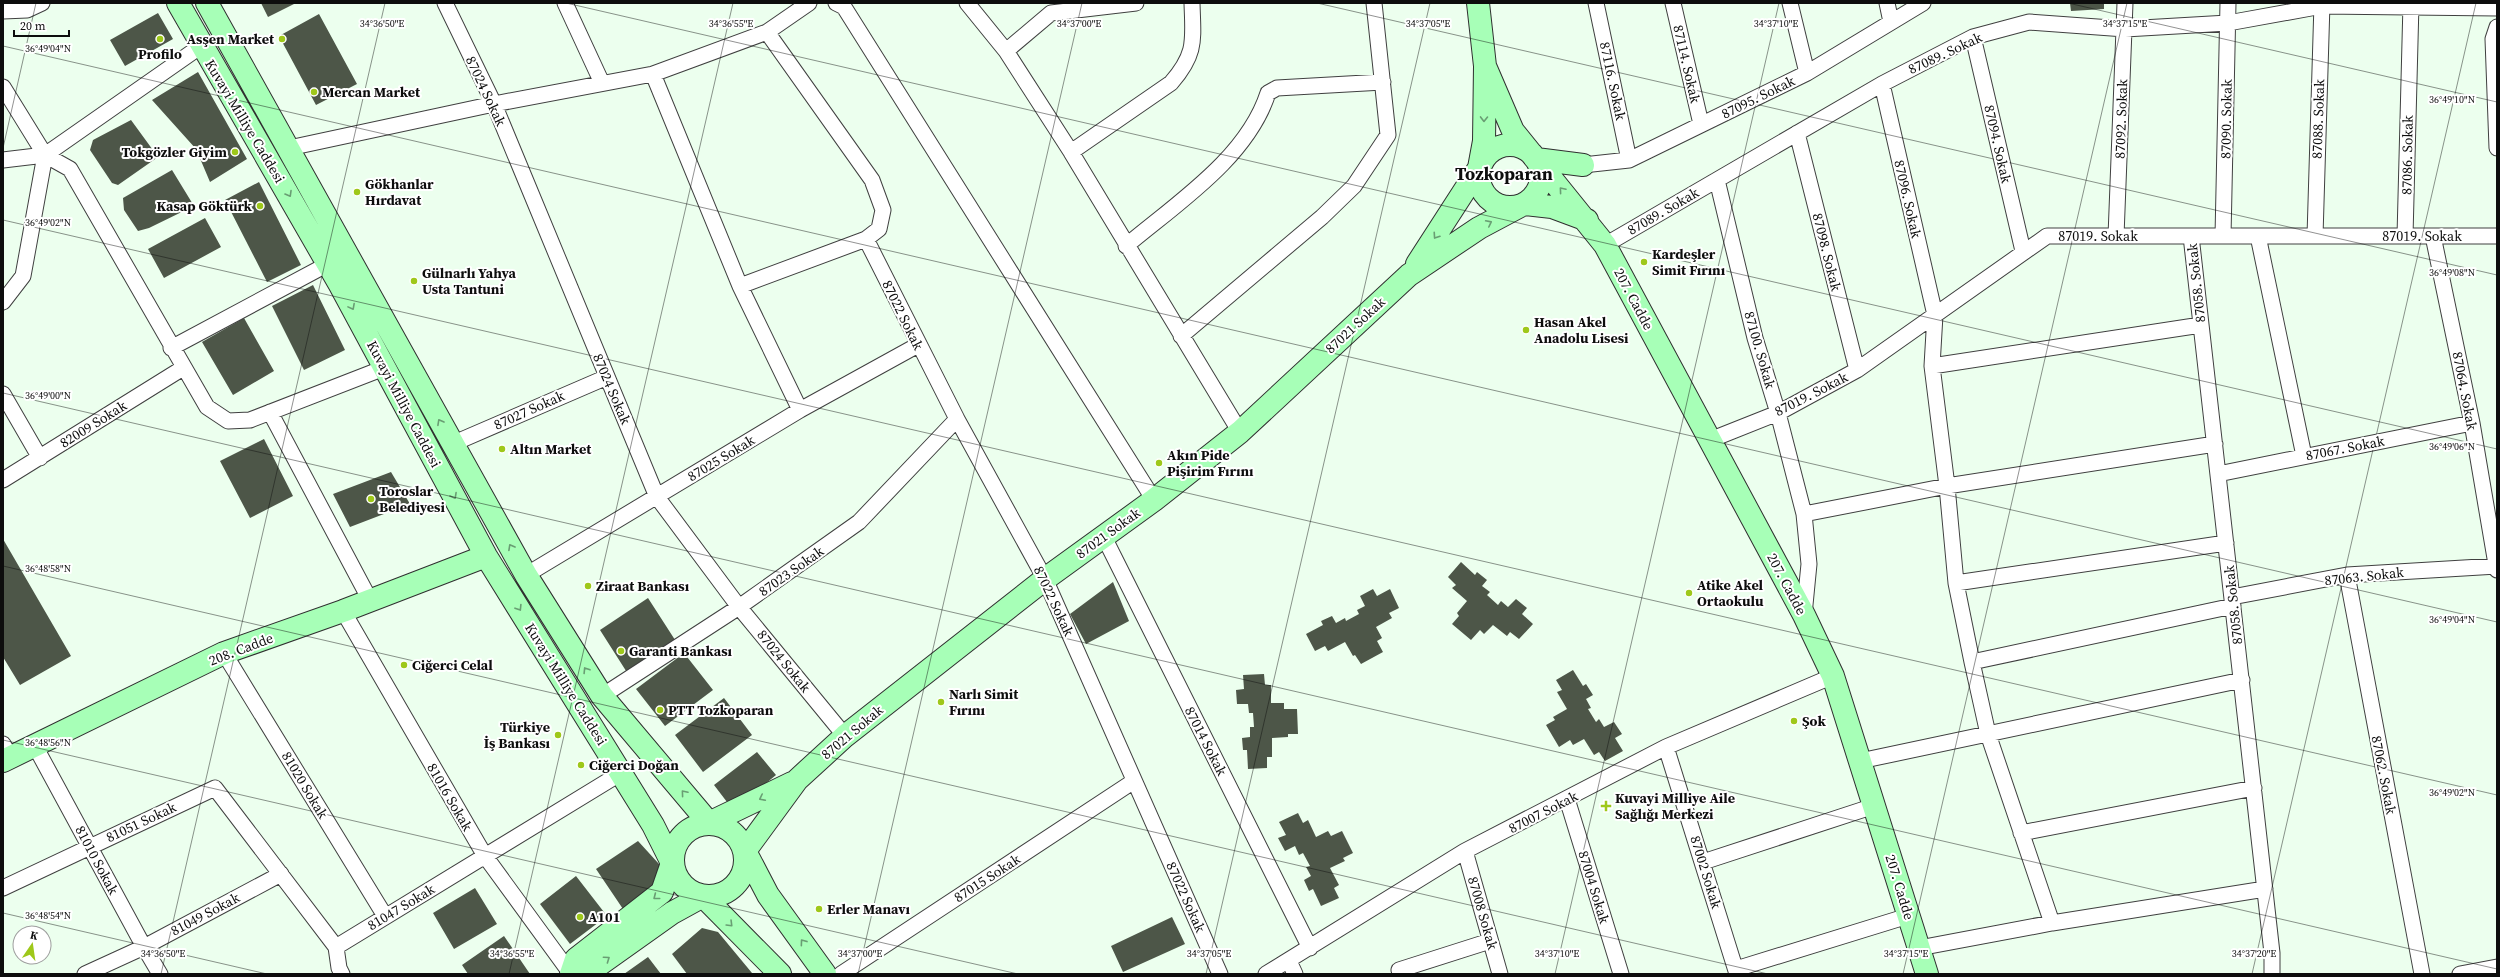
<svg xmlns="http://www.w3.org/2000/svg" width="2500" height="977" viewBox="0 0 2500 977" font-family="'Source Serif 4',serif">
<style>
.building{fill:#4d5648}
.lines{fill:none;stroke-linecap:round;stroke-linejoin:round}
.street-casing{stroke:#404040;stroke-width:17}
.secondary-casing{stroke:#2f2f2f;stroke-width:24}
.street{stroke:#fff;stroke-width:15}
.secondary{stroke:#a7ffb7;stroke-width:22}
.oneway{stroke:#699e73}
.ticks{fill:none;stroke:#0d0d0d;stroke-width:1;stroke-opacity:0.45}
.poi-dot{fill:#9ec81a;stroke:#fff;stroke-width:1.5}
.labels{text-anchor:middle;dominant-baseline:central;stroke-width:4;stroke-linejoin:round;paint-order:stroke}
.poi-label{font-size:14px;font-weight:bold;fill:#0d0d0d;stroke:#fff;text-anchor:start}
.street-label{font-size:14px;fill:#0d0d0d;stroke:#fff}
.district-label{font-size:18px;font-weight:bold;fill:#0d0d0d;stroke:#fff}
.ticks-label{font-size:10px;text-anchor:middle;fill:#0d0d0d;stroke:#fff;stroke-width:4;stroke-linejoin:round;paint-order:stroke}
</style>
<rect width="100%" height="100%" fill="#ecffee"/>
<!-- building -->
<path class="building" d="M 261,3 L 296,3 L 268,17 Z
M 2070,3 L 2104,3 L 2104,9 L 2071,11 Z
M 158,13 L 173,39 L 125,66 L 110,40 Z
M 319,14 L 357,84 L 316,105 L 279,36 Z
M 198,72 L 247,159 L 210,182 L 196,149 L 152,100 Z
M 131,120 L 158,157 L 118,185 L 112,183 L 90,150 L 93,140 Z
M 172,170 L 194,206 L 149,228 L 138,231 L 124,210 L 123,198 Z
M 259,182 L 301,265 L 267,282 L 225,200 Z
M 205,218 L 221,247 L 164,278 L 148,249 Z
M 313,285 L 345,350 L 304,370 L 272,306 Z
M 244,318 L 274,371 L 233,395 L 202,342 Z
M 264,439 L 293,496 L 250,518 L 220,461 Z
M 391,472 L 410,504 L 350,527 L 333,494 Z
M 3,539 L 71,656 L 20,685 L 3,657 Z
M 1461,562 L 1475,575 L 1477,572 L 1487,580 L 1482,586 L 1490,592 L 1487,595 L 1498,605 L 1501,601 L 1508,607 L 1516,599 L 1527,608 L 1522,614 L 1533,624 L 1519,639 L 1510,632 L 1507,636 L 1493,625 L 1484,634 L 1480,630 L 1471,640 L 1452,624 L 1459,616 L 1457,613 L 1467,601 L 1452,588 L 1456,585 L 1448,577 Z
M 1113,582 L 1129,621 L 1086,644 L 1070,614 Z
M 1373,589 L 1377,596 L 1390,589 L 1399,608 L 1389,613 L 1392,618 L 1376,627 L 1382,638 L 1377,641 L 1383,652 L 1361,664 L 1355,655 L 1353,656 L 1345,642 L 1328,651 L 1325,646 L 1315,651 L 1306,634 L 1323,625 L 1321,621 L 1332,616 L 1336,623 L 1345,618 L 1346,621 L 1359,614 L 1357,610 L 1365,606 L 1360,596 Z
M 648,598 L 677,643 L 628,674 L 600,630 Z
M 684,653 L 713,690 L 665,726 L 636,689 Z
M 1573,670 L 1583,686 L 1586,684 L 1593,695 L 1586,699 L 1591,708 L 1588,709 L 1596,722 L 1599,719 L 1604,727 L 1614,722 L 1622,734 L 1615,738 L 1623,751 L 1605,761 L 1599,752 L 1594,755 L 1584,739 L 1573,745 L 1570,740 L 1559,747 L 1546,725 L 1555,720 L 1553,717 L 1567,709 L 1557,692 L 1562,690 L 1556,680 Z
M 1264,674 L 1265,685 L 1271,685 L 1271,703 L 1284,703 L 1284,709 L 1297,709 L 1298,734 L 1288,734 L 1288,737 L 1272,738 L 1272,757 L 1267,757 L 1267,768 L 1248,769 L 1247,750 L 1243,750 L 1242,738 L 1250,737 L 1250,727 L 1254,727 L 1253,713 L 1249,713 L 1248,704 L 1237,704 L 1236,690 L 1244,689 L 1243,675 Z
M 724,698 L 752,735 L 703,772 L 675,735 Z
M 757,752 L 776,775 L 743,802 L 727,802 L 714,785 Z
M 1298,813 L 1303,823 L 1308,820 L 1316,837 L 1328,831 L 1331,836 L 1342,831 L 1353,853 L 1343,858 L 1345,861 L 1330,868 L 1339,885 L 1334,888 L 1339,898 L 1321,906 L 1313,889 L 1309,891 L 1304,880 L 1311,876 L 1306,867 L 1310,866 L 1303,853 L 1299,855 L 1295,846 L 1285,851 L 1278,838 L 1286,835 L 1279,822 Z
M 638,841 L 659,864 L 659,874 L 656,882 L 623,909 L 596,869 Z
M 576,876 L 607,916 L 570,944 L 540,904 Z
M 475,888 L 497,924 L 454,949 L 433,913 Z
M 1172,917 L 1185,944 L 1123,972 L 1111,946 Z
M 702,928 L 718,932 L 752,973 L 687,974 L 672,954 Z
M 504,936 L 530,974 L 468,974 L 462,965 Z
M 648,957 L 661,974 L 624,974 Z"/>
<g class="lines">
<!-- street casing -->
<g class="street-casing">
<path id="street" d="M 445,3 L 494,104 L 657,497 L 739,607 L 845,736
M 565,3 L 602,83
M 836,3 L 844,7 L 1154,500
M 967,3 L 1006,51 L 1071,152 L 1240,432
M 1596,3 L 1629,160
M 1673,3 L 1701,124
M 1790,3 L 1807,73
M 1887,3 L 1891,22
M 3,11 L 27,10 L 42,3
M 2497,27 L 2493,39 L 2497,148
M 1973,37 L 2023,251
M 1006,51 L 1051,13 L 1136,3
M 653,74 L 740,286 L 800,410
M 1882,84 L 1935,315 L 1932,366 L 1947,486 L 1956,583 L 1972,662 L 1988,734 L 2052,923
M 3,87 L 45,155
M 1797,133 L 1857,370
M 289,148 L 494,104 L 653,74 L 767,32 L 809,3
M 1071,152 L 1171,83 C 1197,53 1193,40 1192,3
M 45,155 L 70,169 L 207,407 L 228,421 L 250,420 L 384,368
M 3,160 L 45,155 L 201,46
M 1583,165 L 1629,160 L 1807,73 L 1923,3
M 1717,180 L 1755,338 L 1778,413 L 1804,514 L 1809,564 L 1804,615
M 2116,236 L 2125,3
M 2191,236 L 2272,953 L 2272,974
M 2223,236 L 2228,3
M 2258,236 L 2304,456
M 2315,236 L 2322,3
M 2405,236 L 2411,3
M 2433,236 L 2472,423 L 2497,570
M 866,239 L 957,419 L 1045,579 L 1220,974
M 1605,245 L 1882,84 L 1973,37 L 2029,22 L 2125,29 L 2228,23 L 2322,6 L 2497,8
M 1126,246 C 1177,203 1247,158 1268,93 L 1277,88 L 1383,82
M 740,286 L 866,239 L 879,229 L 883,210 L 872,180 L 767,32
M 3,302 L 23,276 L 45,155
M 1181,336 L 1322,217 L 1354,186 L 1388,135 L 1374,3
M 171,348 L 328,264
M 1932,366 L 2201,325
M 3,394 L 40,458
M 270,412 L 370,600
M 1710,440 L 1778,413 L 1857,370 L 2047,236 L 2497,236
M 452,444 L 607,377
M 2218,474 L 2472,423
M 3,480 L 183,368
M 1804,514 L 1947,486 L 2215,444
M 1103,535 L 1310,948
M 526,575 L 800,410 L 918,345
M 2347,575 L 2422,974
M 1956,583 L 2226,543
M 2232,597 L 2347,575 L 2497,566
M 343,611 L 485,856 L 571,974
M 224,653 L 385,916
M 1972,662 L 2233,606
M 602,696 L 739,607 L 859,522 L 957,419
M 3,744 L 11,758
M 35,746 L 144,947 L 160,974
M 1666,747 L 1737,974
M 1860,761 L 2242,680
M 1567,799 L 1621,974
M 2021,833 L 2254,788
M 1465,851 L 1500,974
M 1703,862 L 1874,806
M 3,888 L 215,788 L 336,947
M 1919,948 L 2052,923 L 2265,889
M 1289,961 L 1295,974
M 1736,969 L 1908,916
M 85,974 L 144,947 L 281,874
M 342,974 L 339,968 L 336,947 L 621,773
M 841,974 L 1134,781
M 1266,974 L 1465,851 L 1666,747 L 1833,676
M 1401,974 L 1399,970 L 1490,941
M 2460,974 L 2497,967"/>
</g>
<!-- secondary casing -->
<g class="secondary-casing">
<path id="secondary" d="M 178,3 L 340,285 L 486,556 L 653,825 L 672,863 L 662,892 L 576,959 L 571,974
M 207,3 L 526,575 L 602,696 L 709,823 L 792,783
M 1485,66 L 1513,131 L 1605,245 L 1804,615 L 1833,676 L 1927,974
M1479 176a31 31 0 1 1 62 0a31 31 0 1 1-62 0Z
M 1536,159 L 1583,165
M 1417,264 L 1479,168 L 1484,141 L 1485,66 L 1478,3
M 3,761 L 224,653 L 343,611 L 486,556
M673 860a36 36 0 1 1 72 0a36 36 0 1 1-72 0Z
M 573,974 L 589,972 L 672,913 L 703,896 L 780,974
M 825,974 L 768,895 L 745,851 L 797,780 L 845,736 L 1045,579 L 1154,500 L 1240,432 L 1409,275 L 1479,228 L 1524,204 L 1552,207 L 1587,220"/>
</g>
<!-- street -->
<use href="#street" class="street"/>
<!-- secondary -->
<use href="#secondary" class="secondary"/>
</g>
<!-- one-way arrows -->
<defs><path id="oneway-chevron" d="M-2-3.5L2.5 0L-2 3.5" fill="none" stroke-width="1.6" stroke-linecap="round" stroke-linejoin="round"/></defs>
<g class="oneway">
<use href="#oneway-chevron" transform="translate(1484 119) rotate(91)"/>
<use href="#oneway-chevron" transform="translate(1562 190) rotate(-130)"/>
<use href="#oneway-chevron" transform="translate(289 194) rotate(60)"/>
<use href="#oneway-chevron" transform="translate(1489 223) rotate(-27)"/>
<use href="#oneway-chevron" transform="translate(1436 236) rotate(124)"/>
<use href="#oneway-chevron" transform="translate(352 307) rotate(62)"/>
<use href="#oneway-chevron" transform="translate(440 422) rotate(-119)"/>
<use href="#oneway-chevron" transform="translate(454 496) rotate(61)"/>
<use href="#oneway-chevron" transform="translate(511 547) rotate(-119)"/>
<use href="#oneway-chevron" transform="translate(519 608) rotate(58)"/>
<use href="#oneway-chevron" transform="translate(586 670) rotate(-122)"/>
<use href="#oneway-chevron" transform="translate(684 793) rotate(-130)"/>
<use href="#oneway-chevron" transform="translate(762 798) rotate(153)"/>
<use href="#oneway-chevron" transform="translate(656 897) rotate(142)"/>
<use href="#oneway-chevron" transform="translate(730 924) rotate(45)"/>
<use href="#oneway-chevron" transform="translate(803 942) rotate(-126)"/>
<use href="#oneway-chevron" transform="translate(607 959) rotate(-35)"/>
</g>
<!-- ticks -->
<path class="ticks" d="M 566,3 L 2497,449M 1317,3 L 2497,275M 2068,3 L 2497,102M 3,46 L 2497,622M 3,148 L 36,3M 3,220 L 2497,795M 3,393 L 2497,969M 3,566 L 1768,974M 3,740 L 1018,974M 3,913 L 267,974M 161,974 L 385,3M 509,974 L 733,3M 858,974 L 1082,3M 1206,974 L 1430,3M 1555,974 L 1779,3M 1903,974 L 2127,3M 2252,974 L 2476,3"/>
<!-- markers -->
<g class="poi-dot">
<circle cx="160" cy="39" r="4"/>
<circle cx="282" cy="39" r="4"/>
<circle cx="314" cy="92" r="4"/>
<circle cx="235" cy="152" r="4"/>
<circle cx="357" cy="192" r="4"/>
<circle cx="260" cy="206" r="4"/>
<circle cx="1644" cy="262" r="4"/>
<circle cx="414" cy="281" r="4"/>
<circle cx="1526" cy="330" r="4"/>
<circle cx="502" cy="449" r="4"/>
<circle cx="1159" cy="463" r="4"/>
<circle cx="371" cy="499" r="4"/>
<circle cx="588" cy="586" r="4"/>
<circle cx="1689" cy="593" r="4"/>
<circle cx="621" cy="651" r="4"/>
<circle cx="404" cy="665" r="4"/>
<circle cx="941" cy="702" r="4"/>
<circle cx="660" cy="710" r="4"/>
<circle cx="1794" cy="721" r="4"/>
<circle cx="558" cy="735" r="4"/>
<circle cx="581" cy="765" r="4"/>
<path d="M1604 800h4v4h4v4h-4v4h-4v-4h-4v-4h4z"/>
<circle cx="819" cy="909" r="4"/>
<circle cx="580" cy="917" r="4"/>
</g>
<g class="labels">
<!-- poi labels -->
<g class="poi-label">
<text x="274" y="39" text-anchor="end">Asşen Market</text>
<text x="160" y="54" text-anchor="middle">Profilo</text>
<text x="322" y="92">Mercan Market</text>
<text x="227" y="152" text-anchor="end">Tokgözler Giyim</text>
<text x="365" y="184">Gökhanlar<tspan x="365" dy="16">Hırdavat</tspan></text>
<text x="252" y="206" text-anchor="end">Kasap Göktürk</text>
<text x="1652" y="254">Kardeşler<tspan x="1652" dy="16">Simit Fırını</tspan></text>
<text x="422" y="273">Gülnarlı Yahya<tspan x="422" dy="16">Usta Tantuni</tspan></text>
<text x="1534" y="322">Hasan Akel<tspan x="1534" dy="16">Anadolu Lisesi</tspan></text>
<text x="510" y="449">Altın Market</text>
<text x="1167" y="455">Akın Pide<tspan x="1167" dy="16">Pişirim Fırını</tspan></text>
<text x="379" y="491">Toroslar<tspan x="379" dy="16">Belediyesi</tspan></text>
<text x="1697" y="585">Atike Akel<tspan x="1697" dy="16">Ortaokulu</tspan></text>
<text x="596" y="586">Ziraat Bankası</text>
<text x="629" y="651">Garanti Bankası</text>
<text x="412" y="665">Ciğerci Celal</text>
<text x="949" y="694">Narlı Simit<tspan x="949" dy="16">Fırını</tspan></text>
<text x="668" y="710">PTT Tozkoparan</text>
<text x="1802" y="721">Şok</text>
<text x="550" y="727" text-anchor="end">Türkiye<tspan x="550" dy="16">İş Bankası</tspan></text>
<text x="589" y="765">Ciğerci Doğan</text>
<text x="1615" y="798">Kuvayi Milliye Aile<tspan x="1615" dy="16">Sağlığı Merkezi</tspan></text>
<text x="827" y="909">Erler Manavı</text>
<text x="588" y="917">A101</text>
</g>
<!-- street labels -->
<g class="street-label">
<text transform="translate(1945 53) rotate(-25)">87089. Sokak</text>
<text transform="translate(1687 64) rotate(77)">87114. Sokak</text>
<text transform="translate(1613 81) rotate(78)">87116. Sokak</text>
<text transform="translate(486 91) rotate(65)">87024 Sokak</text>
<text transform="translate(1758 97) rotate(-26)">87095. Sokak</text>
<text transform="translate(2121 119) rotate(-88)">87092. Sokak</text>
<text transform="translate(2226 119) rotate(-89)">87090. Sokak</text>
<text transform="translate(2318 119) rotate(-88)">87088. Sokak</text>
<text transform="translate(245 121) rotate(59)">Kuvayi Milliye Caddesi</text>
<text transform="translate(1998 144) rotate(77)">87094. Sokak</text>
<text transform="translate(2407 155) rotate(-89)">87086. Sokak</text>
<text transform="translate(1908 199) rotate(77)">87096. Sokak</text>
<text transform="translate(1663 211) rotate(-30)">87089. Sokak</text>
<text x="2098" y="236">87019. Sokak</text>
<text x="2422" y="236">87019. Sokak</text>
<text transform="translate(1827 252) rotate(76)">87098. Sokak</text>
<text transform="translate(2196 283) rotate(-96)">87058. Sokak</text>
<text transform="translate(1634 299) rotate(62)">207. Cadde</text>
<text transform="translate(903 315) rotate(64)">87022 Sokak</text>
<text transform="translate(1355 325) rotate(-43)">87021 Sokak</text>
<text transform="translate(1760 350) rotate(74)">87100. Sokak</text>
<text transform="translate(612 389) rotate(67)">87024 Sokak</text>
<text transform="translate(2465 391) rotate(79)">87064. Sokak</text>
<text transform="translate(1811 394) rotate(-27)">87019. Sokak</text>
<text transform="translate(404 404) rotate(62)">Kuvayi Milliye Caddesi</text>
<text transform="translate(529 410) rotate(-24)">87027 Sokak</text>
<text transform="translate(93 424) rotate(-32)">82009 Sokak</text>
<text transform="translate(2345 448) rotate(-11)">87067. Sokak</text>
<text transform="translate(721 458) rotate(-31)">87025 Sokak</text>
<text transform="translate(1108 533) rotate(-36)">87021 Sokak</text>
<text transform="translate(791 571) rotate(-35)">87023 Sokak</text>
<text transform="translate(2364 576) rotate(-6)">87063. Sokak</text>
<text transform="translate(1787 584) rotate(62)">207. Cadde</text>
<text transform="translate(1054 601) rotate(65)">87022 Sokak</text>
<text transform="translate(2233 605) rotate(-96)">87058. Sokak</text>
<text transform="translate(241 649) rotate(-21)">208. Cadde</text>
<text transform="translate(784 661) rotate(51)">87024 Sokak</text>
<text transform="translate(566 684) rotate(58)">Kuvayi Milliye Caddesi</text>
<text transform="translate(852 732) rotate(-40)">87021 Sokak</text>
<text transform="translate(1206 741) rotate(63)">87014 Sokak</text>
<text transform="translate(2384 775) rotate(79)">87062. Sokak</text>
<text transform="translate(305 785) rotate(59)">81020 Sokak</text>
<text transform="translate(450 797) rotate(60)">81016 Sokak</text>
<text transform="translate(1543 812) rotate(-27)">87007 Sokak</text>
<text transform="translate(141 822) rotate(-25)">81051 Sokak</text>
<text transform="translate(97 860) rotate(62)">81010 Sokak</text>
<text transform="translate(1706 872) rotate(73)">87002 Sokak</text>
<text transform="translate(987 878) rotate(-33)">87015 Sokak</text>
<text transform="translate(1594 887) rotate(73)">87004 Sokak</text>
<text transform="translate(1900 887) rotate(73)">207. Cadde</text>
<text transform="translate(1186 897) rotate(66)">87022 Sokak</text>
<text transform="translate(401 907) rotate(-31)">81047 Sokak</text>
<text transform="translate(1483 913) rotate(74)">87008 Sokak</text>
<text transform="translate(205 914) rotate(-28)">81049 Sokak</text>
</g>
<!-- district labels -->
<g class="district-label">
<text x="1504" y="173">Tozkoparan</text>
</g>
</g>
<g class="ticks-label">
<text x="382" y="27">34°36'50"E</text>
<text x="731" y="27">34°36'55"E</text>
<text x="1079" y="27">34°37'00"E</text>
<text x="1428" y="27">34°37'05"E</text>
<text x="1776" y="27">34°37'10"E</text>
<text x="2125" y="27">34°37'15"E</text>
<text x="48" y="52">36°49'04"N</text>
<text x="2452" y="103">36°49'10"N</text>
<text x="48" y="226">36°49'02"N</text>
<text x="2452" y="276">36°49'08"N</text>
<text x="48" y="399">36°49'00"N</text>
<text x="2452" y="450">36°49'06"N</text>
<text x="48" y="572">36°48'58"N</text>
<text x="2452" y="623">36°49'04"N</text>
<text x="48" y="746">36°48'56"N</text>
<text x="2452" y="796">36°49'02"N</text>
<text x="48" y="919">36°48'54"N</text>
<text x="163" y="957">34°36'50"E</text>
<text x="512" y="957">34°36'55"E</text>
<text x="860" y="957">34°37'00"E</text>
<text x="1209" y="957">34°37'05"E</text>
<text x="1557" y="957">34°37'10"E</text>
<text x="1906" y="957">34°37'15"E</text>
<text x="2254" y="957">34°37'20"E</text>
</g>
<!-- border -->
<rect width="2500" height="977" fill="none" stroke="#0d0d0d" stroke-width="8"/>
<!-- north arrow -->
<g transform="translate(32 945) rotate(13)"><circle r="19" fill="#ffffff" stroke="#9e9e9e"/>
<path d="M0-3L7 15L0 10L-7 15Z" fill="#9ec81a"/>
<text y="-6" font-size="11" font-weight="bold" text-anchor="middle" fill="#0d0d0d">K</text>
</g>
<!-- scale -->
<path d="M14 30v6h55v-6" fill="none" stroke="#0d0d0d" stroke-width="2"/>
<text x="20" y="30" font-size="12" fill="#0d0d0d" stroke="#ffffff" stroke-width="3" paint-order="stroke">20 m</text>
</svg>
